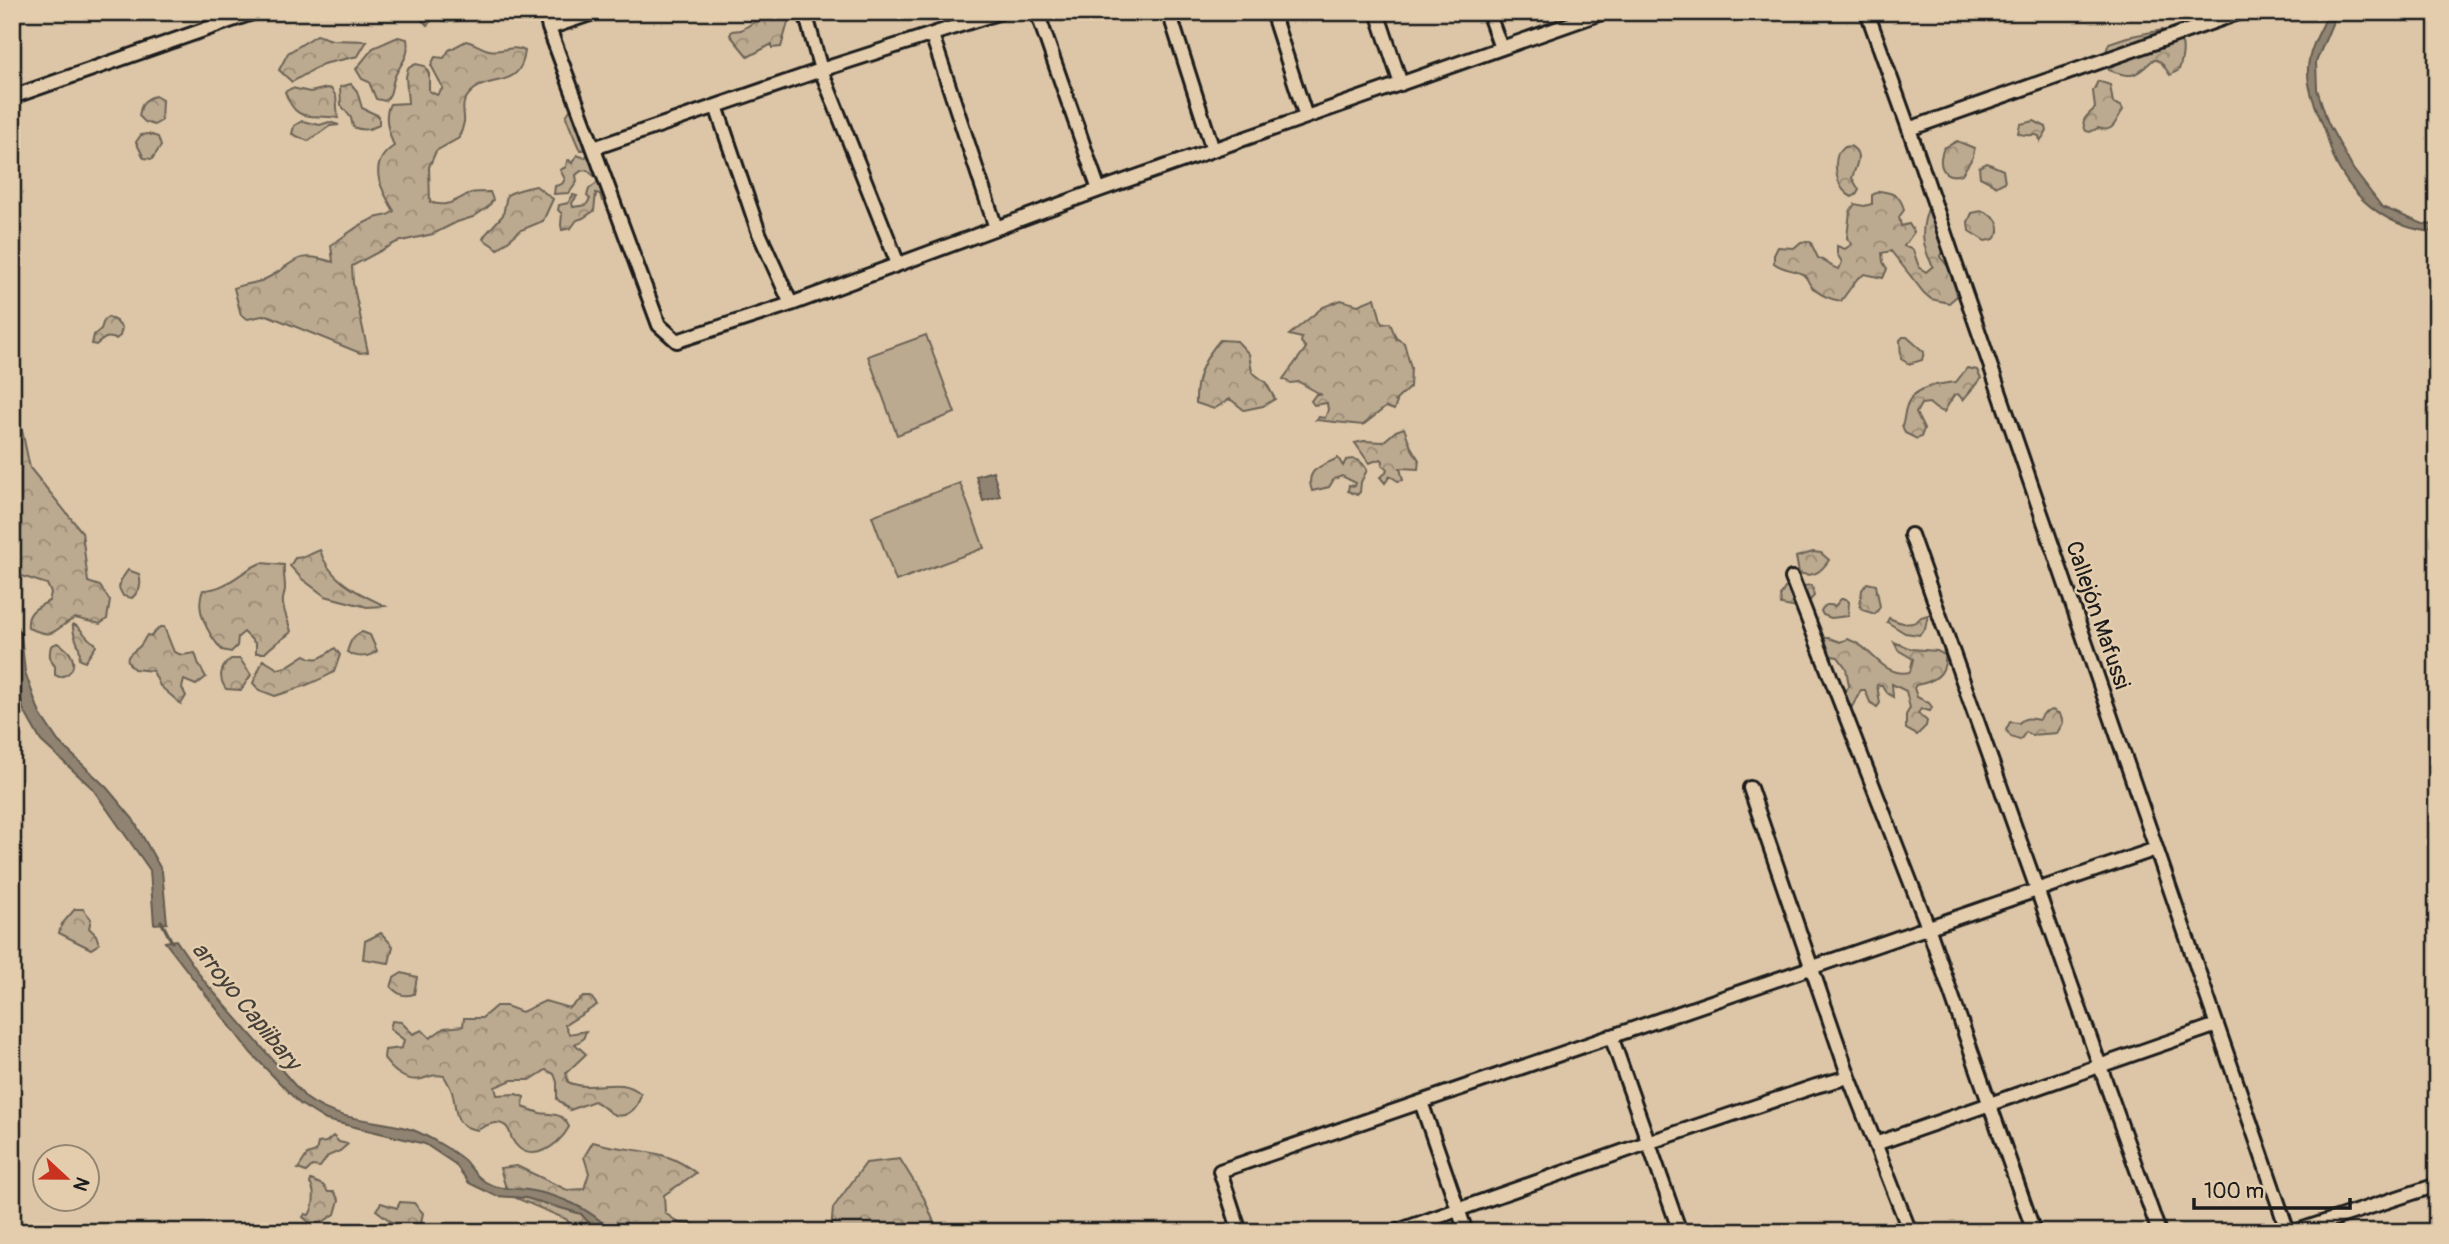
<svg xmlns="http://www.w3.org/2000/svg" width="2449" height="1244" viewBox="0 0 2449 1244" font-family="Pangolin,sans-serif">
<style>
.forest{fill:url(#forest-crowns);stroke:#6c6356;stroke-width:2}
.pitch{fill:#bcaa90;stroke:#6c6356;stroke-width:2}
.water{fill:#908371;stroke:#625a4f;stroke-width:2}
.lines{fill:none;stroke-linecap:round;stroke-linejoin:round}
.stream{stroke:#625a4f;stroke-width:3.5}
.minor-casing{stroke:#1c1c1c;stroke-width:18}
.minor{stroke:#e4cdad;stroke-width:12}
.labels{text-anchor:middle;dominant-baseline:central;stroke-width:5;stroke-linejoin:round;paint-order:stroke}
.street-label{font-size:23px;fill:#1c1c1c;stroke:#e4cdad}
.water-label{font-size:24px;font-style:italic;fill:#45403a;stroke:#e4cdad}
</style>
<defs>
<pattern id="forest-crowns" width="20" height="18" patternUnits="userSpaceOnUse" patternTransform="scale(1.75)"><rect width="20" height="18" fill="#bcaa90"/><path d="M2 6a3 3 0 1 1 6 0M12 15a3 3 0 1 1 6 0" fill="none" stroke="#988a75"/></pattern>
</defs>
<rect width="100%" height="100%" fill="#dcc6a7"/>
<filter id="ink" filterUnits="userSpaceOnUse"><feTurbulence type="fractalNoise" baseFrequency=".0143" numOctaves="2"/><feDisplacementMap in="SourceGraphic" scale="14" xChannelSelector="R" yChannelSelector="G"/><feConvolveMatrix kernelMatrix="1 2 1 2 8 2 1 2 1" color-interpolation-filters="sRGB"/></filter>
<g filter="url(#ink)">
<!-- forest -->
<path class="forest" d="M 414,12 L 472,12 C 460,23 449,24 435,17 L 427,25 Z
M 760,12 L 791,12 L 781,47 L 772,48 L 772,44 L 748,57 L 730,35 L 732,31 L 741,30 L 761,18 Z
M 2162,30 C 2187,35 2185,50 2179,70 L 2170,75 L 2161,62 L 2154,59 C 2136,75 2134,80 2109,70 C 2104,59 2105,53 2109,43 L 2127,37 Z
M 317,35 L 332,40 L 367,41 L 358,56 L 323,64 L 292,82 L 279,70 L 288,53 Z
M 398,37 L 407,39 C 410,57 402,61 395,76 C 391,85 393,94 385,101 L 376,99 L 369,82 L 362,79 L 356,69 L 373,48 Z
M 466,41 C 475,43 481,48 489,50 C 502,53 512,44 525,51 C 520,95 483,69 465,100 C 461,107 465,114 464,122 C 463,127 461,133 459,138 L 436,151 L 429,167 L 430,202 C 448,209 456,199 471,193 C 476,192 484,192 490,192 L 493,200 L 488,207 L 473,217 L 457,222 L 433,234 L 397,242 L 352,266 L 353,283 L 368,352 L 360,353 L 267,315 L 248,319 L 241,315 L 234,288 C 243,284 252,284 261,281 C 295,267 291,248 333,262 L 331,245 C 347,235 359,223 378,217 C 385,216 388,216 394,211 C 381,189 366,164 394,146 C 389,133 383,117 390,104 L 408,103 L 406,77 L 408,68 L 416,64 L 425,66 L 429,74 L 429,91 L 437,95 L 443,88 L 431,65 L 435,57 L 444,58 L 449,50 Z
M 2098,81 L 2110,85 L 2113,103 L 2121,106 L 2123,110 C 2115,121 2114,134 2098,128 L 2090,132 L 2086,131 C 2079,119 2088,116 2095,108 L 2093,91 Z
M 351,84 L 357,91 L 362,108 L 379,116 L 379,125 C 369,130 363,131 353,127 L 351,118 L 341,105 L 340,87 Z
M 292,88 L 310,92 L 327,88 L 331,89 L 336,96 L 338,118 C 310,113 297,125 285,92 Z
M 155,96 L 162,100 L 161,121 L 154,125 L 145,122 L 139,116 C 141,104 144,99 155,96 Z
M 570,110 L 574,110 L 589,150 L 580,150 C 578,147 566,118 566,116 C 567,114 569,112 570,110 Z
M 302,121 L 320,125 L 329,122 L 339,125 L 330,126 L 308,141 L 292,134 L 294,126 Z
M 2034,121 L 2046,127 L 2047,131 L 2040,141 L 2039,136 C 2032,133 2026,138 2018,133 L 2020,124 Z
M 149,134 L 158,137 L 161,146 L 152,159 L 144,158 L 136,142 L 141,135 Z
M 1957,141 L 1974,148 L 1973,157 L 1962,174 C 1942,180 1937,164 1944,148 Z
M 1850,146 C 1864,153 1856,165 1852,178 L 1859,190 L 1856,195 L 1852,197 C 1837,190 1833,168 1838,153 L 1845,147 Z
M 588,153 L 592,155 L 598,175 L 594,176 L 587,170 L 581,171 L 576,175 L 577,182 L 569,193 L 554,194 L 555,186 L 562,184 L 565,179 L 560,170 L 566,167 L 567,161 L 569,160 L 572,163 L 577,155 L 585,158 Z
M 1987,163 L 2003,170 L 2005,182 L 1997,186 L 1980,177 L 1979,167 Z
M 601,180 L 607,199 L 602,201 L 600,194 L 596,193 L 594,211 L 583,218 L 577,220 L 571,228 L 562,230 L 561,225 L 562,214 L 558,210 L 559,205 L 568,203 L 573,195 L 577,196 L 572,203 L 573,207 L 586,205 L 590,199 L 587,196 L 589,189 Z
M 536,186 L 553,199 L 543,221 L 521,230 L 498,249 L 483,239 L 485,235 L 503,215 L 507,195 C 516,190 526,188 536,186 Z
M 1880,191 C 1894,193 1901,196 1904,210 L 1899,217 L 1901,226 L 1909,224 L 1914,232 L 1904,246 L 1913,250 L 1919,267 L 1926,272 L 1933,266 C 1922,247 1920,230 1928,209 L 1936,206 L 1944,221 L 1937,236 L 1945,240 L 1945,249 L 1940,257 L 1957,277 L 1958,295 L 1949,303 L 1931,299 L 1924,293 L 1891,251 L 1882,253 L 1883,262 L 1887,269 L 1883,278 L 1865,274 L 1857,279 L 1841,301 C 1831,300 1818,294 1811,286 C 1807,281 1807,275 1800,273 C 1791,269 1783,270 1774,263 L 1774,255 L 1778,247 L 1794,248 L 1801,242 L 1810,241 L 1818,258 C 1827,261 1830,267 1839,269 L 1842,262 L 1837,254 L 1837,246 L 1845,249 L 1852,244 L 1847,238 L 1850,211 L 1855,204 L 1864,206 L 1872,204 L 1872,195 Z
M 1982,211 C 1993,215 2000,220 1999,232 L 1994,239 L 1985,241 L 1969,231 L 1968,222 L 1972,213 Z
M 1375,298 L 1382,324 L 1390,323 L 1396,338 L 1404,343 L 1411,368 L 1410,387 L 1395,401 L 1397,402 L 1394,410 L 1386,407 L 1363,425 L 1316,420 L 1319,417 L 1325,418 L 1328,410 L 1327,403 L 1314,405 L 1311,401 L 1316,394 L 1322,395 L 1299,382 L 1290,383 L 1283,379 L 1306,348 L 1301,342 L 1302,338 L 1289,335 L 1323,307 L 1341,300 L 1358,305 Z
M 108,317 L 116,321 L 122,328 L 120,336 L 116,339 C 105,335 104,339 96,345 L 92,344 L 94,335 L 101,329 L 104,320 Z
M 1903,337 L 1907,337 L 1924,352 L 1922,360 L 1909,364 L 1901,359 L 1900,340 Z
M 1220,340 L 1237,341 L 1249,354 L 1252,372 L 1266,383 L 1275,399 L 1263,406 L 1244,410 L 1230,399 L 1214,409 L 1196,403 C 1195,379 1204,358 1220,340 Z
M 1967,368 L 1977,370 L 1981,378 L 1963,400 L 1958,394 L 1954,395 L 1944,412 L 1936,409 L 1929,403 L 1921,404 L 1916,413 L 1924,429 L 1921,437 L 1917,439 L 1905,433 L 1902,425 C 1905,418 1904,414 1906,408 C 1912,386 1939,384 1956,382 Z
M 1404,428 L 1411,447 L 1419,460 L 1418,469 L 1400,468 L 1403,480 L 1398,481 L 1390,476 L 1385,483 L 1380,477 L 1386,473 L 1387,468 L 1382,466 L 1383,461 L 1381,459 L 1369,463 L 1355,443 L 1364,441 L 1383,442 L 1396,431 Z
M 12,429 L 22,430 L 30,468 L 82,532 L 88,582 L 100,586 L 110,601 L 107,619 L 100,624 L 75,618 C 51,630 58,640 28,628 C 26,612 36,608 49,601 L 51,593 L 47,584 L 12,573 Z
M 1338,458 L 1343,466 L 1346,460 C 1357,458 1361,460 1367,470 L 1361,482 L 1360,492 L 1357,495 L 1348,491 L 1349,485 L 1355,486 L 1356,483 L 1342,476 L 1334,479 L 1329,487 L 1312,491 C 1304,468 1323,466 1338,458 Z
M 320,550 C 329,581 359,593 385,606 L 367,607 L 325,596 L 302,579 L 290,566 L 295,558 L 304,557 Z
M 1813,552 L 1821,553 L 1829,560 C 1821,572 1813,578 1799,573 L 1796,557 Z
M 261,563 L 284,565 C 283,573 285,579 285,588 C 285,594 282,598 283,604 C 284,613 289,622 291,632 C 282,640 274,643 265,653 L 256,653 L 256,644 L 244,632 L 238,637 L 237,646 L 231,652 L 222,650 C 209,635 194,610 203,590 C 227,590 240,571 261,563 Z
M 128,570 L 139,574 C 142,585 140,590 132,598 L 123,596 L 119,588 L 121,580 Z
M 1867,583 L 1876,585 L 1880,607 L 1875,614 L 1863,610 L 1860,606 L 1862,590 Z
M 1812,585 L 1814,596 L 1802,609 L 1781,605 L 1780,596 L 1785,588 Z
M 1841,599 L 1846,599 L 1849,602 L 1848,616 L 1831,618 L 1823,615 L 1821,611 C 1824,604 1828,604 1835,606 Z
M 1928,615 L 1925,629 L 1919,635 L 1905,633 L 1887,622 L 1889,618 C 1900,623 1913,628 1921,617 Z
M 73,624 C 83,628 85,639 95,643 L 96,646 L 85,662 L 79,659 C 83,646 71,637 73,624 Z
M 160,627 L 164,627 L 174,652 L 182,655 L 195,653 L 199,665 L 206,677 L 196,685 L 184,680 L 182,688 L 186,696 L 181,704 L 160,686 L 153,671 L 134,669 C 120,656 132,654 140,646 C 143,643 144,639 147,635 L 151,636 Z
M 362,632 L 370,635 L 377,651 C 369,658 356,658 347,652 C 350,642 352,636 362,632 Z
M 1824,638 L 1829,638 L 1840,642 L 1847,639 C 1873,646 1881,678 1910,672 L 1913,659 L 1898,650 L 1894,642 L 1911,649 L 1937,651 L 1945,655 C 1947,675 1933,682 1916,685 L 1914,688 L 1917,697 L 1929,703 L 1932,707 L 1930,711 L 1921,709 L 1918,713 L 1927,721 L 1926,726 L 1917,735 L 1906,729 L 1906,715 L 1910,708 L 1906,691 L 1892,684 L 1893,697 L 1886,692 L 1882,685 L 1877,685 L 1880,703 L 1877,707 L 1870,702 L 1865,690 L 1861,690 L 1852,707 L 1845,701 L 1843,693 L 1849,686 L 1846,668 L 1838,657 L 1825,655 L 1821,641 Z
M 57,643 C 74,650 82,672 59,677 L 55,675 L 55,666 C 49,660 49,654 51,646 Z
M 335,648 L 340,655 L 334,672 C 319,681 292,691 275,696 L 259,690 L 253,683 L 263,660 L 278,669 L 286,667 L 305,655 C 317,663 324,656 335,648 Z
M 231,659 L 240,659 L 251,675 L 241,690 L 226,689 C 218,678 220,667 231,659 Z
M 2052,710 L 2060,714 L 2063,723 L 2057,733 L 2031,735 L 2026,732 L 2020,740 L 2011,737 L 2006,730 L 2010,722 L 2019,723 C 2024,717 2031,718 2039,720 L 2044,713 Z
M 75,909 L 83,909 L 91,919 L 89,928 L 96,935 L 99,944 L 91,949 L 59,933 L 62,924 Z
M 381,933 L 393,946 L 389,963 L 363,959 L 365,941 Z
M 402,973 L 417,977 L 414,994 C 404,997 399,995 391,987 L 394,978 Z
M 583,997 L 591,997 L 597,1005 L 565,1025 L 569,1034 L 586,1031 L 583,1039 L 575,1044 L 586,1054 L 566,1073 L 568,1082 C 595,1094 619,1074 641,1094 C 638,1109 624,1123 608,1111 C 603,1107 601,1104 594,1101 L 570,1110 L 557,1099 L 557,1082 L 554,1074 L 546,1070 L 530,1080 L 512,1080 L 495,1087 L 497,1095 L 516,1094 L 524,1097 L 523,1107 C 528,1109 534,1111 540,1113 C 553,1115 562,1112 569,1127 C 559,1146 528,1168 512,1139 C 510,1134 510,1128 504,1125 C 496,1120 486,1125 478,1130 C 451,1126 458,1111 452,1092 C 450,1086 447,1081 444,1076 C 435,1074 431,1076 422,1079 C 406,1083 391,1070 384,1058 L 385,1050 L 402,1048 L 404,1040 L 390,1029 L 392,1021 L 401,1022 L 413,1034 L 422,1030 L 430,1038 L 444,1028 L 463,1026 L 464,1018 L 482,1018 L 496,1006 L 506,1006 L 522,1012 L 545,1001 L 569,1008 Z
M 333,1136 L 339,1142 L 348,1144 L 340,1151 L 328,1156 L 320,1167 L 312,1166 L 306,1172 L 298,1169 L 307,1155 L 316,1152 L 318,1143 L 326,1142 Z
M 593,1142 C 633,1154 661,1145 696,1173 L 664,1195 L 665,1213 L 679,1223 L 696,1225 L 697,1232 L 577,1232 L 566,1219 L 516,1198 L 505,1185 L 500,1168 L 517,1166 L 567,1190 L 584,1189 L 589,1173 L 584,1157 Z
M 900,1159 L 924,1198 L 938,1232 L 831,1232 L 833,1208 L 866,1163 Z
M 311,1180 L 323,1185 L 328,1192 L 334,1192 L 339,1200 L 335,1214 L 324,1221 L 310,1223 L 303,1217 L 305,1214 L 309,1215 C 314,1208 316,1190 310,1184 Z
M 400,1202 L 414,1203 L 423,1213 L 419,1232 L 395,1232 L 393,1223 L 376,1210 L 381,1203 L 397,1208 Z"/>
<!-- pitch -->
<path class="pitch" d="M 926,335 L 955,413 L 897,435 L 868,356 Z
M 960,483 L 984,548 L 896,581 L 872,516 Z"/>
<!-- water -->
<path class="water" d="M 2329,12 L 2337,12 L 2316,62 L 2317,89 L 2328,123 L 2353,169 L 2382,207 L 2423,224 L 2437,225 L 2437,232 C 2392,230 2355,202 2335,161 C 2331,151 2328,140 2325,130 C 2317,109 2307,91 2308,68 C 2309,48 2321,30 2329,12 Z
M 993,471 L 1000,496 L 983,501 L 976,476 Z
M 12,618 L 21,634 L 25,672 L 40,714 L 58,741 L 107,788 L 133,819 L 162,871 L 167,923 L 154,924 L 150,870 L 92,788 L 41,741 L 23,709 L 12,659 Z
M 176,940 L 204,981 L 306,1098 C 340,1123 376,1118 413,1130 C 426,1135 454,1151 464,1160 C 473,1170 478,1179 491,1185 C 502,1190 516,1188 528,1190 C 562,1196 589,1208 613,1232 L 597,1232 L 581,1214 L 526,1198 L 496,1196 L 469,1183 L 455,1164 L 425,1144 L 326,1120 L 300,1104 L 251,1053 L 165,942 Z"/>
<g class="lines">
<!-- stream -->
<path class="stream" d="M 161,921 L 172,942"/>
<!-- minor casing -->
<g class="minor-casing">
<path id="minor" d="M 545,12 L 549,28 L 596,12
M 805,12 L 821,70 L 898,264
M 1037,12 L 1099,190
M 1169,12 L 1213,150
M 1272,12 L 1306,117
M 1377,12 L 1401,84
M 1488,12 L 1501,48
M 1867,12 L 1909,129 L 2288,1232
M 549,28 L 659,325 L 677,341 L 791,304 L 1099,190 L 1604,12
M 932,35 L 996,228
M 12,97 L 255,12
M 716,106 L 759,233 L 791,304
M 1909,129 L 2241,12
M 594,148 L 821,70 L 1001,12
M 1911,535 L 2159,1232
M 1792,578 L 1928,927 L 2034,1232
M 1750,788 L 1849,1077 L 1910,1232
M 1611,1036 L 1680,1232
M 1421,1102 L 1466,1232
M 1875,1144 L 2217,1025
M 1240,1232 L 1220,1171 L 2156,849
M 1395,1232 L 1647,1143 L 1816,1086 L 1849,1077
M 2294,1232 L 2437,1185"/>
</g>
<!-- minor -->
<use href="#minor" class="minor"/>
</g>
</g>
<g class="labels">
<!-- street labels -->
<g class="street-label">
<text transform="translate(2098 615) rotate(71)">Callejón Mafussi</text>
</g>
<!-- water labels -->
<g class="water-label">
<text transform="translate(246 1006) rotate(51)">arroyo Capiibary</text>
</g>
</g>
<!-- margin -->
<rect width="2449" height="1244" fill="none" stroke="#e4cdad" stroke-width="42"/>
<rect x="21" y="21" width="2407" height="1202" fill="none" stroke="#1c1c1c" stroke-width="2.5" filter="url(#ink)"/>
<!-- north arrow -->
<g transform="translate(66 1178) rotate(112)"><circle r="33" fill="#e4cdad" stroke="#948673" stroke-width="2"/>
<path d="M0-5L12 26L0 18L-12 26Z" fill="#c8321e"/>
<text y="-10" font-size="19" font-weight="bold" text-anchor="middle" fill="#1c1c1c">N</text>
</g>
<!-- scale -->
<path d="M2194 1198v10h156v-10" fill="none" stroke="#1c1c1c" stroke-width="3.5"/>
<text x="2204" y="1198" font-size="21" fill="#1c1c1c" stroke="#e4cdad" stroke-width="5" paint-order="stroke">100 m</text>
</svg>
